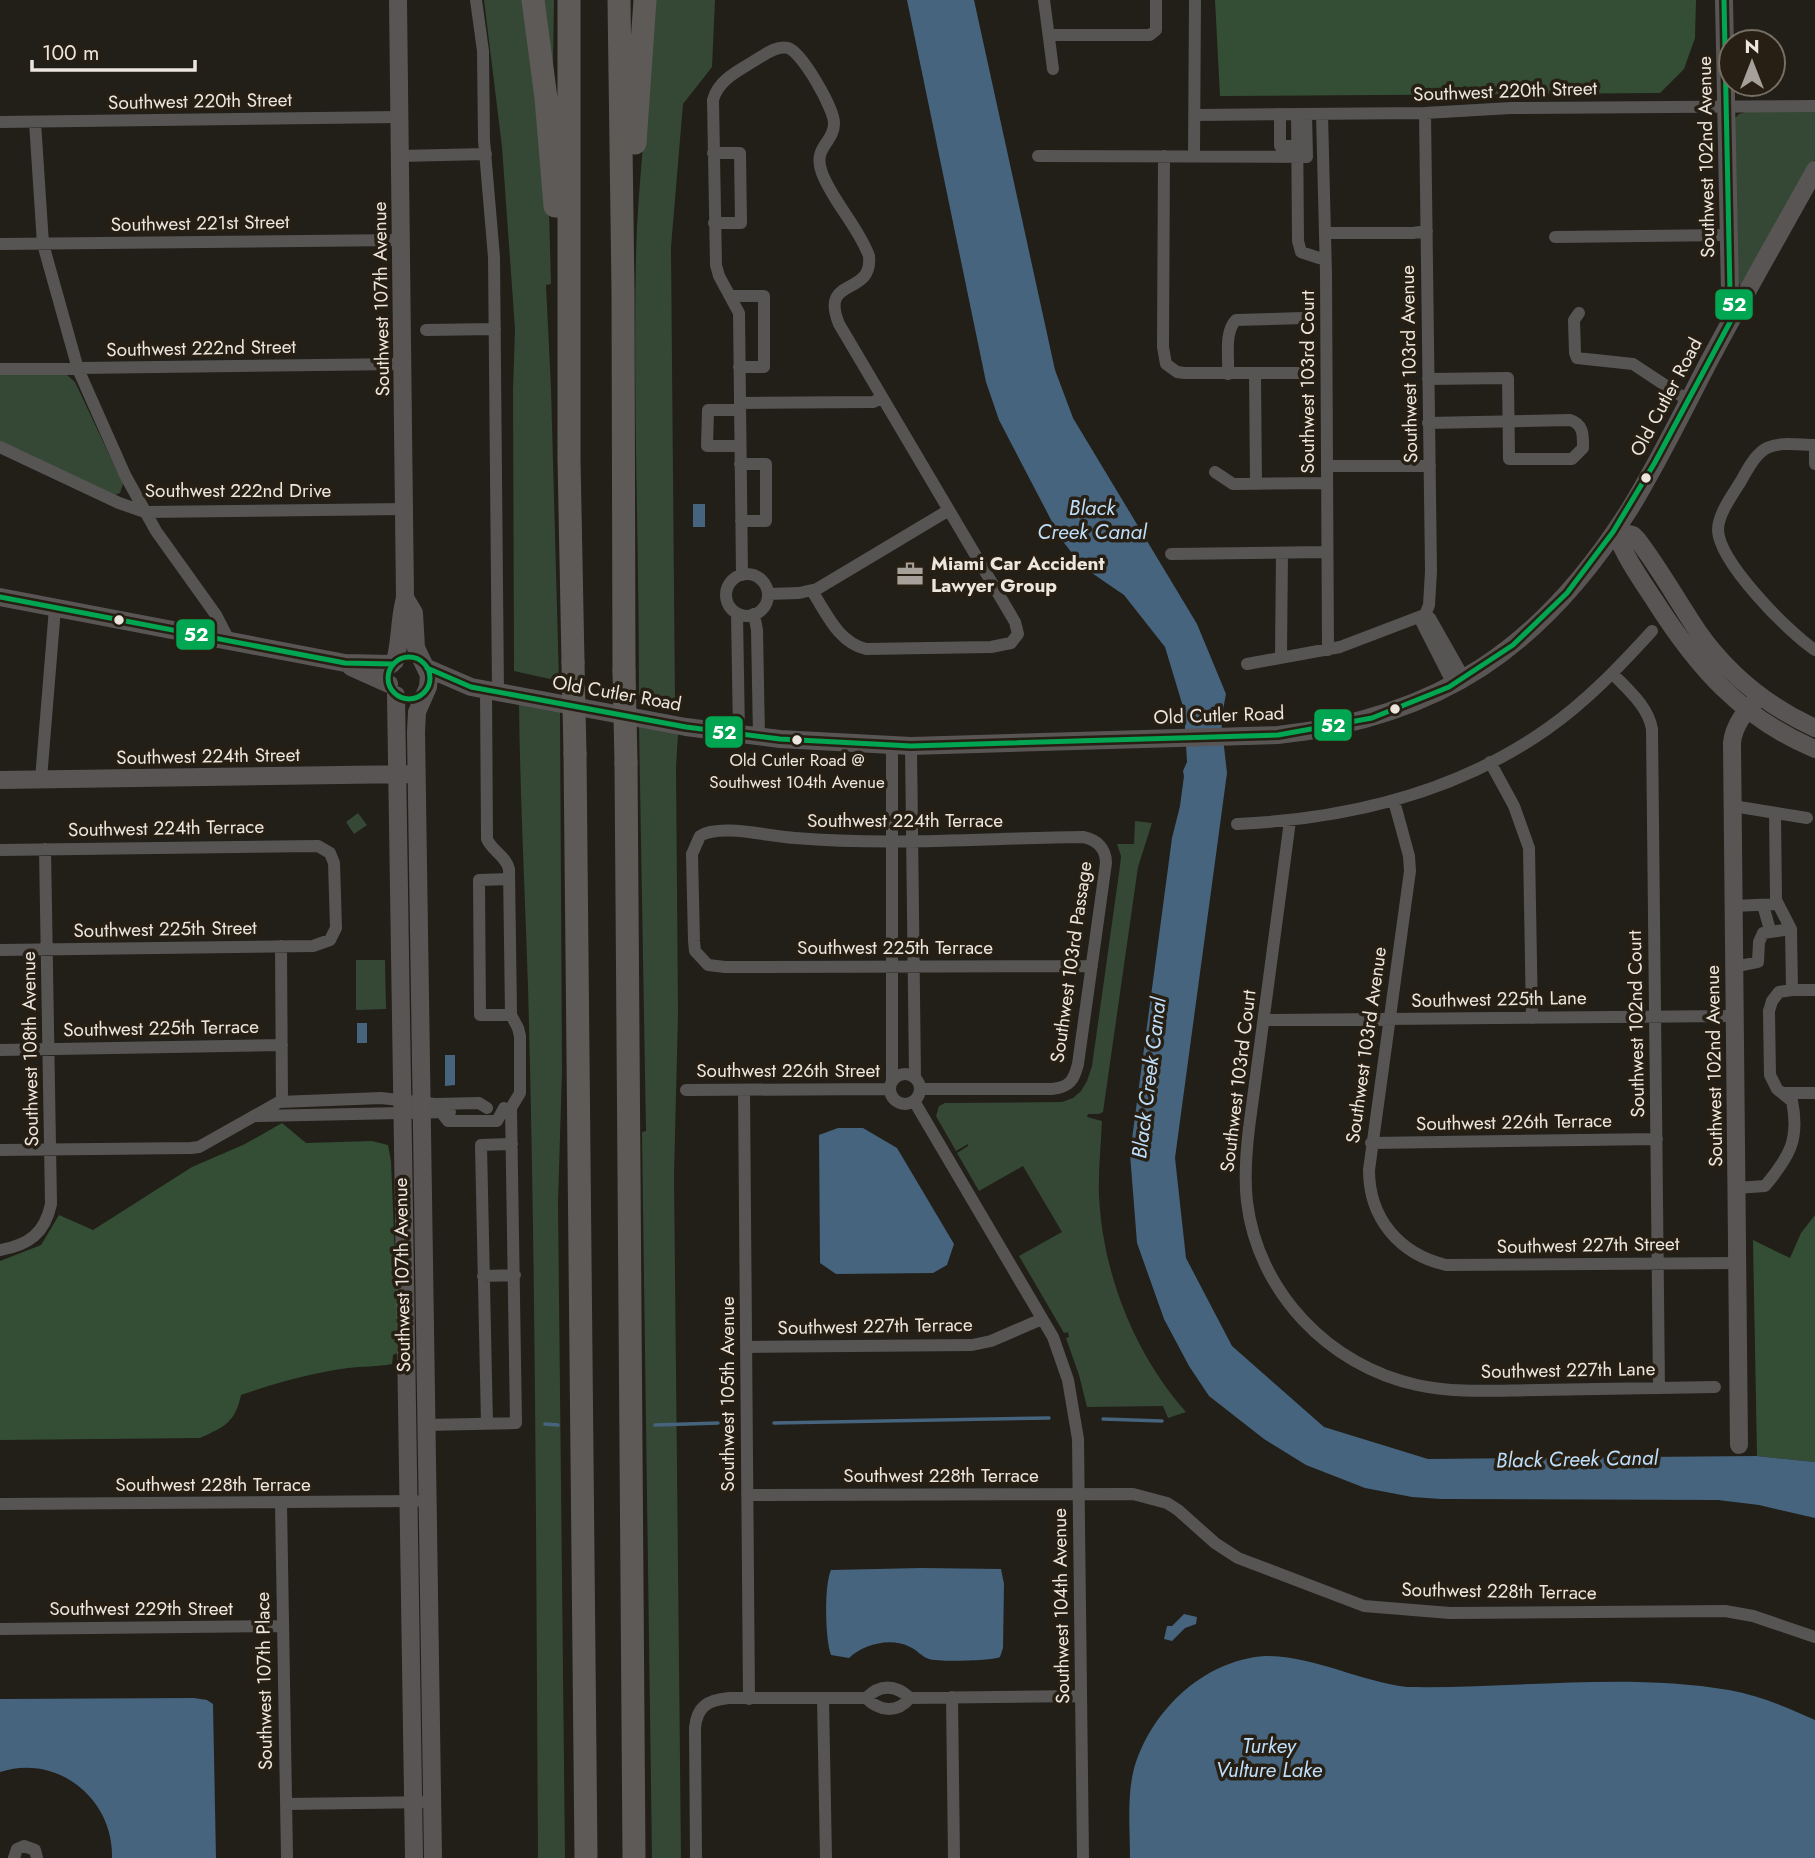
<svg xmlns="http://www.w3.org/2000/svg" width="1815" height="1858" viewBox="0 0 1815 1858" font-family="Jost,sans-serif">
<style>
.green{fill:#344835}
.forest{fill:#334e35}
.water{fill:#46647d}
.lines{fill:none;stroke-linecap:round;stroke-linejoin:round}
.stream{stroke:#46647d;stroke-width:3.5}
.street{stroke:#575454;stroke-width:12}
.secondary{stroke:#595554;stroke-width:18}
.highway{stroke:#5e5a58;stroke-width:23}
.highway-bridge{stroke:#5e5a58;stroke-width:23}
.bus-1-casing{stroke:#271f13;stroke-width:10}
.bus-1{stroke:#00a651;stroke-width:5}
.bus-dot{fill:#ece6de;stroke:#271f13;stroke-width:2.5}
.labels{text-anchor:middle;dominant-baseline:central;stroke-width:7;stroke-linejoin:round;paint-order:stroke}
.bus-label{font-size:17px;fill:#ece6de;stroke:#271f13}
.street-label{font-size:19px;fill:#ece6de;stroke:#271f13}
.poi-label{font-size:19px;font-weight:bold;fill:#ece6de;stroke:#271f13;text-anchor:start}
.water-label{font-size:21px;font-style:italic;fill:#bedffc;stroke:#271f13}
.line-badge{stroke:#271f13;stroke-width:2.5}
.badge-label{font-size:19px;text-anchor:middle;font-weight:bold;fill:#fff}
</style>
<rect width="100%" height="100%" fill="#221e18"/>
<!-- green -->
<path class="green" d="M 484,0 L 527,0 L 549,210 L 551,284 L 546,285 L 551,388 L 559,681 L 514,671 L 513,390 L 515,329 L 502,147 Z
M 537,0 L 554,0 L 553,68 Z
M 650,0 L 715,0 L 712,67 L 683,104 L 671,247 L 675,702 L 639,696 C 639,549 633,401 636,255 C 638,170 652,85 650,0 Z
M 1815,111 L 1815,159 L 1748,281 L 1743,285 L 1736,284 L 1733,120 L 1739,114 L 1746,112 Z
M 0,373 L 58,373 L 67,375 L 75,382 L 123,484 L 120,493 L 115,495 L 0,441 Z
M 519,703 L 560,711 L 562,1071 L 558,1203 L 565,1858 L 538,1858 C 536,1568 536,1277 528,987 C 525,892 520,798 519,703 Z
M 639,726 L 678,734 L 676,767 L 678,1014 L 674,1176 L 681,1858 L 652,1858 L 642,1132 L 646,1131 Z
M 358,813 L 367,825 L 354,834 L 346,822 Z
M 1135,821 L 1152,823 L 1138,867 L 1103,1112 L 1099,1114 L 1088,1114 L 1087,1117 L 1102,1121 C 1101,1146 1098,1171 1099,1196 C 1103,1274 1134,1353 1186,1412 L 1168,1418 L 1163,1406 L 1087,1407 L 1079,1375 L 1066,1338 L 1069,1337 L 1068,1332 L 1064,1333 L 1019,1256 L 1062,1232 L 1023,1166 L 979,1191 L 957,1153 L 968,1146 L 968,1144 L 956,1151 L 936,1116 L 939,1106 L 945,1103 L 1062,1102 L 1073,1098 L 1081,1091 L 1087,1081 L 1092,1066 L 1120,866 L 1121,856 L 1117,844 L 1134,844 Z
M 356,960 L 385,960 L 386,1009 L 356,1010 Z"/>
<!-- forest -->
<path class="forest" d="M 1215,0 L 1696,0 L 1695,38 L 1684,69 L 1660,93 L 1220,96 Z
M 282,1123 L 306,1143 L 372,1141 L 388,1145 L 391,1161 L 399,1352 L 393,1355 L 392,1364 C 377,1367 362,1366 348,1368 C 311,1373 275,1383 241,1395 C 235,1423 224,1427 200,1438 L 0,1440 L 0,1261 L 41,1245 L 59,1215 L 93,1230 L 192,1167 L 245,1144 Z
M 1815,1215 L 1815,1462 L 1757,1456 L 1753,1240 L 1790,1258 L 1801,1233 Z"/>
<!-- water -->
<path class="water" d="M 907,0 L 974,0 L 1055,370 L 1073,418 L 1197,624 L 1226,694 L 1221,720 L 1227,773 L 1175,1158 L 1186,1258 L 1232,1346 L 1324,1427 L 1428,1459 L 1757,1456 L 1815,1462 L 1815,1518 L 1759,1505 L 1718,1500 L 1441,1499 L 1412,1497 L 1365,1488 L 1306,1465 L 1264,1439 L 1209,1396 L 1189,1366 L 1164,1319 L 1137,1243 L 1130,1154 L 1172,838 L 1180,806 L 1184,776 L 1183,771 L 1187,762 L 1184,710 L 1165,647 L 1124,595 L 1083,567 L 1061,539 L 999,420 L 986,382 Z
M 693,504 L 705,504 L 705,527 L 693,527 Z
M 357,1023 L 367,1023 L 367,1043 L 357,1043 Z
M 445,1055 L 455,1055 L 455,1085 L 445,1086 Z
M 838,1128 L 863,1128 L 897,1148 L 954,1244 L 947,1265 L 933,1273 L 836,1274 L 820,1263 L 819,1135 Z
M 921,1568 L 1001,1569 L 1004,1584 L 1003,1648 L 1000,1657 C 993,1661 937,1662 929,1659 C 922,1657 917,1650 910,1647 C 891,1637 864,1644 849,1658 L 831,1655 C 825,1639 824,1585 831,1570 Z
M 1184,1614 L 1197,1617 L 1196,1624 L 1185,1628 L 1172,1641 L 1164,1639 L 1167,1626 L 1172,1626 Z
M 1265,1656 C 1315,1656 1357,1681 1407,1687 C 1513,1689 1625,1672 1729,1690 C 1759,1695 1788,1708 1815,1720 L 1815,1858 L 1130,1858 C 1130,1830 1127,1800 1133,1773 C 1148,1713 1203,1660 1265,1656 Z
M 194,1698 L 207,1700 L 213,1704 L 216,1858 L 112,1858 C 114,1799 57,1753 0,1772 L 0,1699 Z"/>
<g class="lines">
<!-- stream -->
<path class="stream" d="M 1103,1419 L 1162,1421
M 774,1423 L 1049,1418
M 545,1424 L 558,1425
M 655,1425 L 718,1423"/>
<!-- street -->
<path class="street" d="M 476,0 L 483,51 L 484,140 L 494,257 L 498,692
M 1044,0 L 1053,69
M 1049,35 L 1150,35 L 1156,30 L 1156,0
M 1425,113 L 1431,571 L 1429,605 L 1422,623 L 1453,684
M 1280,114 L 1280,146 L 1297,146
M 1297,114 L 1298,241 L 1301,252 L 1319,258
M 1322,114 L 1326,274 L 1328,650
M 1196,115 L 1425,113 L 1511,108 L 1815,106
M 0,122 L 400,117
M 35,122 L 43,244 L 78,369 L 125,475 L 156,531 L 216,615 L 230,642
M 713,153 L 740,153 L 741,223 L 714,223
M 400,156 L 486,154
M 1038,156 L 1307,157 L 1306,114
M 1164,156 L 1163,347 L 1166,364 L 1177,372 L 1185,373 L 1303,373
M 1194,156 L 1195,0
M 1326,233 L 1413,233 L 1427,231
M 1555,237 L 1728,235
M 0,244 L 401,240
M 731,296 L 764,296 L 764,367 L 739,367
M 1579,313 L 1574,320 L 1575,353 L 1577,358 L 1633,364 L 1689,401
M 426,330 L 495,329
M 0,369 L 403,364
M 1255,373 L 1256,484
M 1228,374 C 1229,357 1224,332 1236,320 L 1304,318
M 1428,379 L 1508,378 L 1509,459 L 1572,459 L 1583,448 C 1583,436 1584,424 1570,420 L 1428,423
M 740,403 L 873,402 L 882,398
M 1815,445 C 1770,443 1763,440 1741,481 C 1733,494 1718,514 1718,530 C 1719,562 1788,632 1815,650
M 1815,445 L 1815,464
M 740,446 L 707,446 L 708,410 L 740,410
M 0,447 L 119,503 L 145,512 L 405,509
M 740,464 L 766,464 L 766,521 L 741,521
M 1327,466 L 1430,466
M 1215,472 L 1233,484 L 1327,483
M 1171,554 L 1327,552
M726 595a21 21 0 1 1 42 0a21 21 0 1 1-42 0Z
M 742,575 L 739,313 L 719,276 L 716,265 L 713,100 C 718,80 738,71 754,61 C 764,55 777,45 788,48 C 802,52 835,110 834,124 C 834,143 812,147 822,173 C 833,202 858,226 869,256 C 873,298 819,275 839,324 L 1015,622 L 1018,634 L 1011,643 L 991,647 L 866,649 C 838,642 827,614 812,591
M 768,594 L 799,593 L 817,589 L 949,510
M 737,613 L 739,735
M 754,614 L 757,630 L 759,737
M 1424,615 L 1430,618 L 1464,678
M 1281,656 L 1282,553
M 1247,664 L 1340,647 L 1424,615
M 1612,673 C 1628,690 1648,706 1652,729 L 1659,1388
M 911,746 L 915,1077
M 1490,762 L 1514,806 L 1529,848 L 1532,1018
M 41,779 L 55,608
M 1394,801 L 1409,856 L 1410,871 L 1369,1170 C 1369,1218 1399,1254 1446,1265 L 1737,1263
M 1733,806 L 1807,818
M 1290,821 L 1249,1128 C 1246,1153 1244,1177 1247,1202 C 1258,1292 1329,1366 1417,1385 C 1457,1394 1499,1390 1539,1390 C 1598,1389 1656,1388 1715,1387
M 1237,824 C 1347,819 1456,793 1547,729 C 1587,701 1620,666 1652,631
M 0,850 L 318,846 L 330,853 L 334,863 L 336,928 L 330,940 L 313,946 L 0,950
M 509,879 L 479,880 L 480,1015 L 511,1015
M 1763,905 L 1770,930
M 1734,906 L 1777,904
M 281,946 L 282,1102
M 1734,967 L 1758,962 L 1759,942 L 1763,933 L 1791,929
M 1792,990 L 1815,990
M 1264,1020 L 1734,1016
M 0,1050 L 282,1045
M890 1089a15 15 0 1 1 30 0a15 15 0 1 1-30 0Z
M 892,1082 L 892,746
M 921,1089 L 1052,1089 C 1070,1087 1074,1080 1078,1064 L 1106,863 C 1106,849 1098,840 1083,837 C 987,838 891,846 795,838 C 770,837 721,823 700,836 L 692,854 L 694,941 L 695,951 L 708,965 L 725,967 L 1092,966
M 686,1090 L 890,1089
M 744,1090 L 749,1699
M 1784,1093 L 1815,1093
M 914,1101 L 1053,1337 L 1068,1380 L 1078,1439 L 1083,1858
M 441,1112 L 448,1121 L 497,1121 L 504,1108
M 258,1116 L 450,1112
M 1371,1143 L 1657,1139
M 0,1150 L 191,1148 L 199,1147 L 279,1102 L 381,1098 L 435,1104 L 479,1103 L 487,1108
M 1736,1188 L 1765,1186 C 1789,1157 1800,1140 1792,1101 L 1777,1089 L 1770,1075 L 1769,1011 L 1772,1001 L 1779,992 L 1792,990 L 1791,929 L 1776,900 L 1775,813
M 0,1250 C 29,1245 45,1233 51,1204 L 45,849
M 483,1276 L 515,1275
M 746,1347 L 972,1345 L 991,1341 L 1042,1319
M 487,1424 L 481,1145 L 512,1144
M 425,1425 L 516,1423 L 511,1108 L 520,1093 L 520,1036 L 518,1028 L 511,1015 L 509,869 C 506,856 492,851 487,839 L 486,690
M 747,1495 L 1133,1494 L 1167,1503 L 1178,1510 L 1215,1543 L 1238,1558 L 1364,1606 L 1450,1613 L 1725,1611 L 1753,1616 L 1815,1637
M 281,1503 L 287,1858
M 0,1504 L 416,1501
M 0,1629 L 283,1626
M 952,1697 L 954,1858
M 823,1698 L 826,1858
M 866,1698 C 880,1684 895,1684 910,1698 L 1081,1696
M 286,1804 L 433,1802
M 14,1858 L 17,1849 L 24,1846 L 35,1850 L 37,1858
M 696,1858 L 695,1728 C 697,1706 708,1700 729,1698 L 866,1698 C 879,1711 897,1714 910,1698"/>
<!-- secondary -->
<path class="secondary" d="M 1724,0 L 1730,293 L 1736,311
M 1615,531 C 1625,557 1640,578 1655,601 C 1697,667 1741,718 1815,749
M 1615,531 L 1633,535 L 1637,539 C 1660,569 1678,602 1699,633 C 1729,675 1769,707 1815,728
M 0,597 L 345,663 L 392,664
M 405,598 L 414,613 L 416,648 L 429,675 L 428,687 L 417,712 L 416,732 L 433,1858
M 395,661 C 401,640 399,619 405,598 L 398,0
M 351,667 L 389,684
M 427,668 L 471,687 L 686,727 L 780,739 L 911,746 L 1278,735 C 1440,718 1543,646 1629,510 C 1658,463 1682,413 1707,365 C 1742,299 1779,235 1815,170
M 396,695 L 414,1858
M 0,780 L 409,774
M 1739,1445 L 1732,743 C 1734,723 1747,710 1760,696"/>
<!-- highway -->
<path class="highway" d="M 533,0 L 546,98 L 555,206
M 569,0 L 569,459 L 573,662
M 619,0 L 623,291 L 624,671
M 635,143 L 645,0
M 575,754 L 586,1858
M 626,763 L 634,1858"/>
<!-- highway-bridge -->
<path class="highway-bridge" d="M 573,662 L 575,754
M 624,671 L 626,763"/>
<!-- bus-1 casing -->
<g class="bus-1-casing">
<path id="bus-1" d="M 0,597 L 345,663 L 392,664
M388 678a21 21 0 1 1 42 0a21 21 0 1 1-42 0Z
M 427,668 L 471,687 L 686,727 L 780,739 L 911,746 L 1278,735 L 1372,718 L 1449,687 L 1513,645 L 1567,593 L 1613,532 L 1654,464 L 1736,311 L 1730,293 L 1724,0"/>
</g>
<!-- bus-1 -->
<use href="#bus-1" class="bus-1"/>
</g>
<!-- icons -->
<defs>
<g id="office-bare" transform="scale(2.1)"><path d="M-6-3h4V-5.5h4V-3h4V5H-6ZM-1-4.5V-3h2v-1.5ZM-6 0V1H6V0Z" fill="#a5a099" stroke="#271f13" stroke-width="2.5" paint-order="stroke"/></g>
</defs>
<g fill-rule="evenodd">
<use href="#office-bare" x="910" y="574"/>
</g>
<!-- markers -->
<g class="bus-dot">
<circle cx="1646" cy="478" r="6"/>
<circle cx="119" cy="620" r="6"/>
<circle cx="1395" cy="709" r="6"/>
<circle cx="797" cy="740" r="6"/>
</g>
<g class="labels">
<!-- bus labels -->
<g class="bus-label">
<text x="797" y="760">Old Cutler Road @<tspan x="797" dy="22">Southwest 104th Avenue</tspan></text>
</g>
<!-- street labels -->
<g class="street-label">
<text transform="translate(1505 91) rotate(-2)">Southwest 220th Street</text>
<text transform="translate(200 101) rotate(-1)">Southwest 220th Street</text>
<text transform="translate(1706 157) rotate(-91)">Southwest 102nd Avenue</text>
<text transform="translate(200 223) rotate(-1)">Southwest 221st Street</text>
<text transform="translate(381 299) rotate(-91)">Southwest 107th Avenue</text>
<text transform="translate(201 348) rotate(-1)">Southwest 222nd Street</text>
<text transform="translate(1409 364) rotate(-91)">Southwest 103rd Avenue</text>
<text transform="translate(1307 382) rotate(-90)">Southwest 103rd Court</text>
<text transform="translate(1666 397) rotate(-62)">Old Cutler Road</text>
<text x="238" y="490">Southwest 222nd Drive</text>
<text transform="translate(617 693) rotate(10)">Old Cutler Road</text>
<text transform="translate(1219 715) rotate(-2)">Old Cutler Road</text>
<text transform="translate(208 756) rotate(-1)">Southwest 224th Street</text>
<text x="905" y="820">Southwest 224th Terrace</text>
<text transform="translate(166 828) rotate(-1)">Southwest 224th Terrace</text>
<text transform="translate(165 929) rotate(-1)">Southwest 225th Street</text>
<text x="895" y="947">Southwest 225th Terrace</text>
<text transform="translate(1071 962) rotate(-82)">Southwest 103rd Passage</text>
<text transform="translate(1499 999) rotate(-1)">Southwest 225th Lane</text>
<text transform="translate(1636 1024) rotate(-91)">Southwest 102nd Court</text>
<text transform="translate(161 1028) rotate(-1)">Southwest 225th Terrace</text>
<text transform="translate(1366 1045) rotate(-82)">Southwest 103rd Avenue</text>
<text transform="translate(30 1049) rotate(-91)">Southwest 108th Avenue</text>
<text transform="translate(1714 1066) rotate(-91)">Southwest 102nd Avenue</text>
<text x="788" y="1070">Southwest 226th Street</text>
<text transform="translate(1238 1081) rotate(-83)">Southwest 103rd Court</text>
<text transform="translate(1514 1122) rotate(-1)">Southwest 226th Terrace</text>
<text transform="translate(1588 1245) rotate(-1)">Southwest 227th Street</text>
<text transform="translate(402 1275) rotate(-91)">Southwest 107th Avenue</text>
<text transform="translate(875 1326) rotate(-1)">Southwest 227th Terrace</text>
<text transform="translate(1568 1370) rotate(-1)">Southwest 227th Lane</text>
<text transform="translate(727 1394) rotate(-90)">Southwest 105th Avenue</text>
<text x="941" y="1475">Southwest 228th Terrace</text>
<text x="213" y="1484">Southwest 228th Terrace</text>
<text transform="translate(1499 1591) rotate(1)">Southwest 228th Terrace</text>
<text transform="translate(1061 1606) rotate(-91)">Southwest 104th Avenue</text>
<text x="141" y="1608">Southwest 229th Street</text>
<text transform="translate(264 1681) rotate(-91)">Southwest 107th Place</text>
</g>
<!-- poi labels -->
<g class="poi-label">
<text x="931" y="563">Miami Car Accident<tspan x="931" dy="22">Lawyer Group</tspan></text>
</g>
<!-- water labels -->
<g class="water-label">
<text x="1092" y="508">Black<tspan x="1092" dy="24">Creek Canal</tspan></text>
<text transform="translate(1149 1078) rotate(-83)">Black Creek Canal</text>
<text transform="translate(1577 1459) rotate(-1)">Black Creek Canal</text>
<text x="1269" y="1746">Turkey<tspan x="1269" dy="24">Vulture Lake</tspan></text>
</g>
</g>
<g class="line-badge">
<rect x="1714" y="288" width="40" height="33" rx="7" fill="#00a651"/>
<rect x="175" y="618" width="41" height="33" rx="7" fill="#00a651"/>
<rect x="1313" y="708" width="40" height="34" rx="7" fill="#00a651"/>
<rect x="704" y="715" width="40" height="34" rx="7" fill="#00a651"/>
</g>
<g class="badge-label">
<text x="1734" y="311">52</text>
<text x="196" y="641">52</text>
<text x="1333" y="732">52</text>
<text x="724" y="739">52</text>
</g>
<!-- north arrow -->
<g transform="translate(1752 63)"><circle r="33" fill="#271f13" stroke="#766f64" stroke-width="2"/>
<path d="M0-5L12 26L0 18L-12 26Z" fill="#a5a099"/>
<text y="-10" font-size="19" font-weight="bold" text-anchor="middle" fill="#ece6de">N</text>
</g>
<!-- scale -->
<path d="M32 60v10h163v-10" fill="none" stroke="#ece6de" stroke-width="3.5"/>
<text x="42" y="60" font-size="21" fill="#ece6de" stroke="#271f13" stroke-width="5" paint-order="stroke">100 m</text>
</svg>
